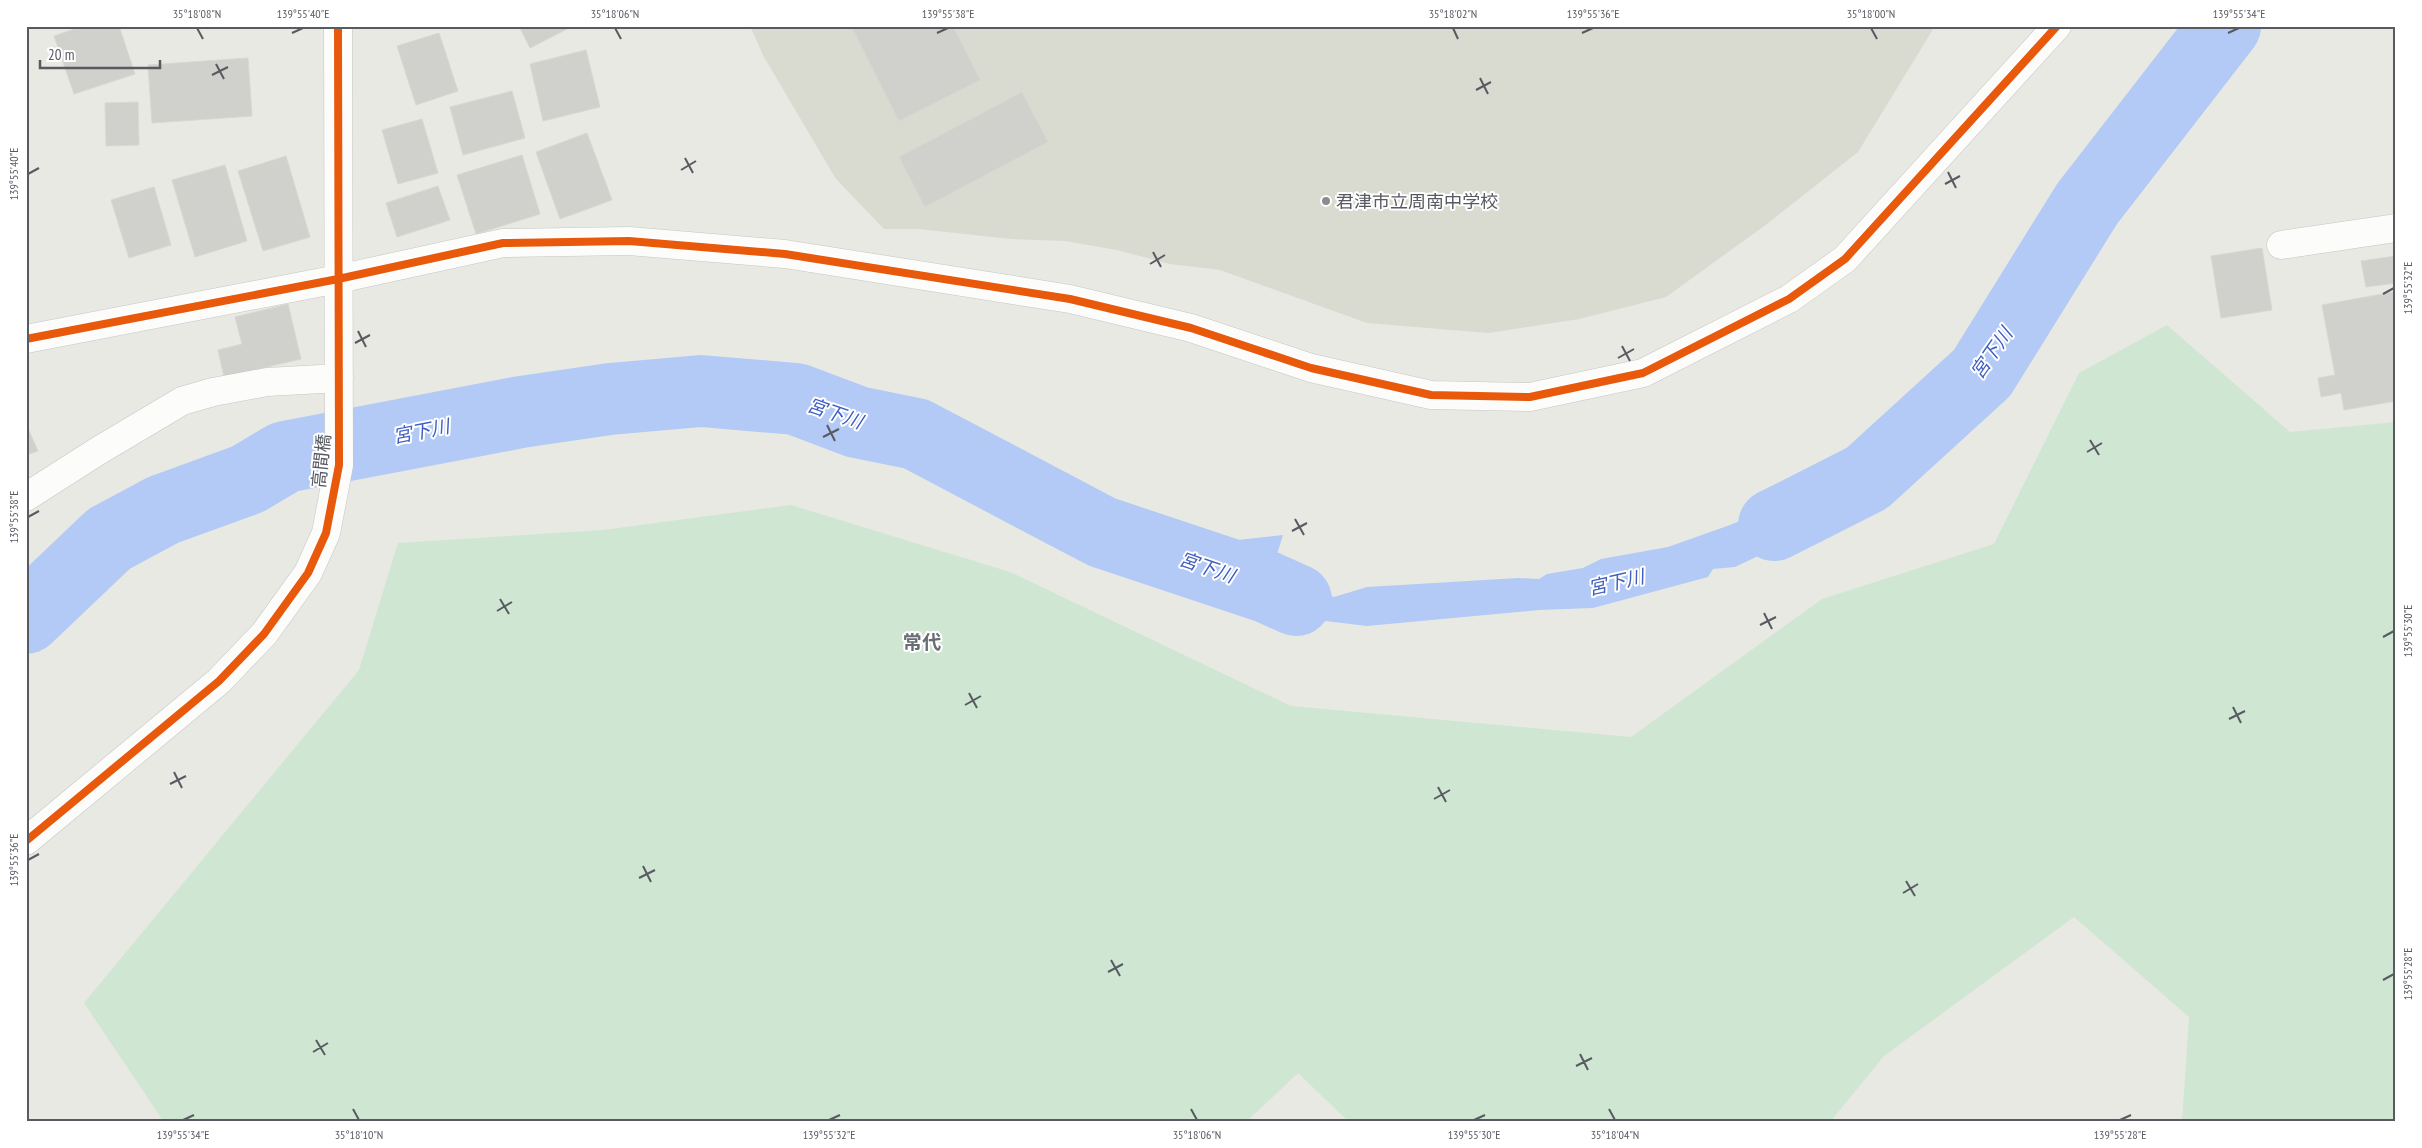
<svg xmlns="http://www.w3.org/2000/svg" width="2422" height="1148" viewBox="0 0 2422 1148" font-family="'PT Sans Narrow','Noto Sans JP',sans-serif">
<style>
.education{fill:#d9dad0}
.green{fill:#cfe6d2}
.water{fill:#b3c9f6}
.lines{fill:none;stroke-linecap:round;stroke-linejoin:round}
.river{stroke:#b3c9f6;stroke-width:72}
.building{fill:#d0d0cc;stroke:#d8d8d2}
.minor-casing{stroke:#c5c6c5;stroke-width:29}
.minor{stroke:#fcfcfb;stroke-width:28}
.cycleway-casing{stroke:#fff;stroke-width:11}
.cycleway{stroke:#e8590c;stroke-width:8}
.ticks{fill:none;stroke:#585a61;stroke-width:2}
.poi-dot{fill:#8a8c8e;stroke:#fff;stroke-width:2}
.labels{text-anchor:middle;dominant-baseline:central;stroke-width:4;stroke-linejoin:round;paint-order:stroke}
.poi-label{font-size:18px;fill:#585a61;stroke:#fff;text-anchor:start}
.street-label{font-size:18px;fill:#585a61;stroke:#fff}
.water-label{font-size:19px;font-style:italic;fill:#3f5ec2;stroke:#fff}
.neighbourhood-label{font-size:19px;font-weight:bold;fill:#696c73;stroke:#fff}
.neatline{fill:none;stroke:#585a61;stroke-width:2}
.ticks-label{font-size:12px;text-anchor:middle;fill:#585a61}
</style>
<rect width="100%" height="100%" fill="#e8e9e2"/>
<!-- education -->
<path class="education" d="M 750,26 L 1935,26 L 1858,152 L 1767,224 L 1666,297 L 1579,319 L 1488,333 L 1367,323 L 1220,270 L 1170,264 L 1117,250 L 1065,241 L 1011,239 L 919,229 L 884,229 L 836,179 L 764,57 Z"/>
<!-- green -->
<path class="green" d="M 2167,325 L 2290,432 L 2396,422 L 2396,1122 L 2182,1122 L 2189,1017 L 2074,917 L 1884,1056 L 1830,1122 L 1349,1122 L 1298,1073 L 1246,1122 L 164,1122 L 84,1003 L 359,670 L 398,543 L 603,530 L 791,505 L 1010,572 L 1291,706 L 1631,737 L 1822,599 L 1994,544 L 2079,373 Z"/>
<!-- water -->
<path class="water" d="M 297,447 L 289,489 L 228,503 L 171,523 L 91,575 L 75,575 L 65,586 L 57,577 L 55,567 L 103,526 L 151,500 L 175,491 L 244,479 L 253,470 L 254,461 L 274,453 Z
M 1857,471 L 1875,500 L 1735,567 L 1713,569 L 1708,577 L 1593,608 L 1539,610 L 1367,626 L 1317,620 L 1294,609 L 1262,602 L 1255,610 L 1231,600 L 1218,602 L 1195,582 L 1210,543 L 1283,535 L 1273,567 L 1288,577 L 1334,597 L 1367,587 L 1518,578 L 1539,579 L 1547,574 L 1583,568 L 1601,559 L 1668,547 L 1730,525 Z"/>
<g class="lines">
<!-- river -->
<path class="river" d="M 1774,525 L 1867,478 L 1982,373 L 2087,204 L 2225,26
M 26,618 L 109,539 L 163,510 L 248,479 L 285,457 L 521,412 L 610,399 L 701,391 L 796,399 L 857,422 L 916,434 L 1102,532 L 1267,587 L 1296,600"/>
</g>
<!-- building -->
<path class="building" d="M 83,26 L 119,26 L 135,74 L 74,94 L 54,36 Z
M 519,26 L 573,26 L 530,48 Z
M 851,26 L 953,26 L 980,80 L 899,121 Z
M 439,33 L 458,91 L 416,105 L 397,46 Z
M 586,50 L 600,107 L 543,121 L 530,64 Z
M 248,58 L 252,116 L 152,123 L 148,65 Z
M 512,91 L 525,138 L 463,155 L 450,107 Z
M 1022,92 L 1048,142 L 925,207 L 899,157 Z
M 138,102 L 139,145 L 106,146 L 105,103 Z
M 422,119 L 438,173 L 398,184 L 382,130 Z
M 587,133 L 612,200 L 560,219 L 536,152 Z
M 522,155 L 540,214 L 476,234 L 457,175 Z
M 286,156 L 310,237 L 263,251 L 238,171 Z
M 225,165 L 247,241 L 195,257 L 172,180 Z
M 438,186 L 450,220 L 397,237 L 386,203 Z
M 154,187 L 171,245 L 129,258 L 111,200 Z
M 2262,248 L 2272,310 L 2221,318 L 2211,256 Z
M 2396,256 L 2396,283 L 2366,287 L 2361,261 Z
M 2393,292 L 2396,307 L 2396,401 L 2344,410 L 2341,393 L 2321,397 L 2318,378 L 2335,375 L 2322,305 Z
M 288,304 L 301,359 L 224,377 L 218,350 L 242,344 L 235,317 Z
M 26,424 L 38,451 L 26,455 Z"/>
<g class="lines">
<!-- minor casing -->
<g class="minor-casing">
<path id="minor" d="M 2281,245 L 2396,228
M 26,339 L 338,279 L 503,243 L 629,241 L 785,254 L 1070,299 L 1191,328 L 1311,368 L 1431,395 L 1530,397 L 1643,373 L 1789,299 L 1845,259 L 2057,26
M 26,497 L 98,451 L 182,401 L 213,392 L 267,382 L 339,378
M 26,841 L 219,681 L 264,634 L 308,573 L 326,533 L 339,465 L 338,26"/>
</g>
<!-- minor -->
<use href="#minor" class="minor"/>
<!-- cycleway casing -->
<g class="cycleway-casing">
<path id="cycleway" d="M 26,339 L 338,279 L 503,243 L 629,241 L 785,254 L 1070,299 L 1191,328 L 1311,368 L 1431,395 L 1530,397 L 1643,373 L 1789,299 L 1845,259 L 2057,26
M 26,841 L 219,681 L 264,634 L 308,573 L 326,533 L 339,465 L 338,26"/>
</g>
<!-- cycleway -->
<use href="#cycleway" class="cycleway"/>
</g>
<!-- ticks -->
<path class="ticks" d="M 197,28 L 203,39M 615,28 L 621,39M 1453,28 L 1458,39M 1871,28 L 1877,39M 292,33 L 303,28M 937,33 L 948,28M 1582,33 L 1593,28M 2228,33 L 2239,28M 216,64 L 224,79M 212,75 L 228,67M 1480,78 L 1488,94M 1476,90 L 1491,82M 685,158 L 693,173M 681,170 L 696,161M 1948,172 L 1956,188M 28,174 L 39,168M 1945,184 L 1960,176M 1153,252 L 1161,267M 1150,264 L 1165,255M 2383,294 L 2394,288M 358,331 L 366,347M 355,343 L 370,335M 1622,346 L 1630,361M 1618,358 L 1634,349M 827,425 L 835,441M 823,437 L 839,429M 2090,440 L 2099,455M 2087,452 L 2102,443M 28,517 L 39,511M 1295,519 L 1304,535M 1292,531 L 1307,523M 500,599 L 509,614M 497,611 L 512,602M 1764,613 L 1772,629M 1760,625 L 1776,617M 2383,637 L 2394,631M 969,693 L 977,708M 965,705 L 981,696M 2233,707 L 2241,723M 2229,719 L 2245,711M 174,772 L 182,788M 170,784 L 186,776M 1438,787 L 1446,802M 1434,799 L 1450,790M 28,860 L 39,854M 643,866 L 651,882M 639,878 L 655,870M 1906,881 L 1915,896M 1903,893 L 1918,884M 1111,960 L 1120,976M 1108,972 L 1123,964M 2383,980 L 2394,974M 316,1040 L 325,1055M 313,1052 L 328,1043M 1580,1054 L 1588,1070M 1576,1066 L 1592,1058M 353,1109 L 359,1120M 1191,1109 L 1197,1120M 1609,1109 L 1615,1120M 183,1120 L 194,1115M 829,1120 L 840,1115M 1474,1120 L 1485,1115M 2120,1120 L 2131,1115"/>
<!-- markers -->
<circle class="poi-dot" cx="1326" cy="201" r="5"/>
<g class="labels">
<!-- poi labels -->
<g class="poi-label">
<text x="1336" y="201">君津市立周南中学校</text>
</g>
<!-- street labels -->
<g class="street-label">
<text transform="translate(321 461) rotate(-84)">高間橋</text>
</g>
<!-- water labels -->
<g class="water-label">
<text transform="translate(1991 353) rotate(-55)">宮下川</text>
<text transform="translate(835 413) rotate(19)">宮下川</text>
<text transform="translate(421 431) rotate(-11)">宮下川</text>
<text transform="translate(1207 567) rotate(19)">宮下川</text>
<text transform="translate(1616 582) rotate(-13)">宮下川</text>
</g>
<!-- neighbourhood labels -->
<g class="neighbourhood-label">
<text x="922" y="642">常代</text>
</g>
</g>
<!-- border -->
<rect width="2422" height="1148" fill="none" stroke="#ffffff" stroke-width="55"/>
<!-- scale -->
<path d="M40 60v8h120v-8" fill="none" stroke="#585a61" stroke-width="2.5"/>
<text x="48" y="60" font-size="15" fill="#585a61" stroke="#ffffff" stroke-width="4" paint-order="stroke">20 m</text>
<rect x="28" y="28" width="2366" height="1092" class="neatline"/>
<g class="ticks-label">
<text x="197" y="18">35°18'08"N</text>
<text x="303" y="18">139°55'40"E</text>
<text x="615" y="18">35°18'06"N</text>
<text x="948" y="18">139°55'38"E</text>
<text x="1453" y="18">35°18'02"N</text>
<text x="1593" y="18">139°55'36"E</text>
<text x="1871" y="18">35°18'00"N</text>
<text x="2239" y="18">139°55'34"E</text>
<text transform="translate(14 174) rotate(-90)" y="4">139°55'40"E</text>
<text transform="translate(2408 288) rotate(-90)" y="4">139°55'32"E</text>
<text transform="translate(14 517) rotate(-90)" y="4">139°55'38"E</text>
<text transform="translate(2408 631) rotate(-90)" y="4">139°55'30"E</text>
<text transform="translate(14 860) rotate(-90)" y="4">139°55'36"E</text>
<text transform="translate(2408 974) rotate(-90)" y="4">139°55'28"E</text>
<text x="183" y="1139">139°55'34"E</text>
<text x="359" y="1139">35°18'10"N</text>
<text x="829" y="1139">139°55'32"E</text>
<text x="1197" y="1139">35°18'06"N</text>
<text x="1474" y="1139">139°55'30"E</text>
<text x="1615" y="1139">35°18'04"N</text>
<text x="2120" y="1139">139°55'28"E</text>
</g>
</svg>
